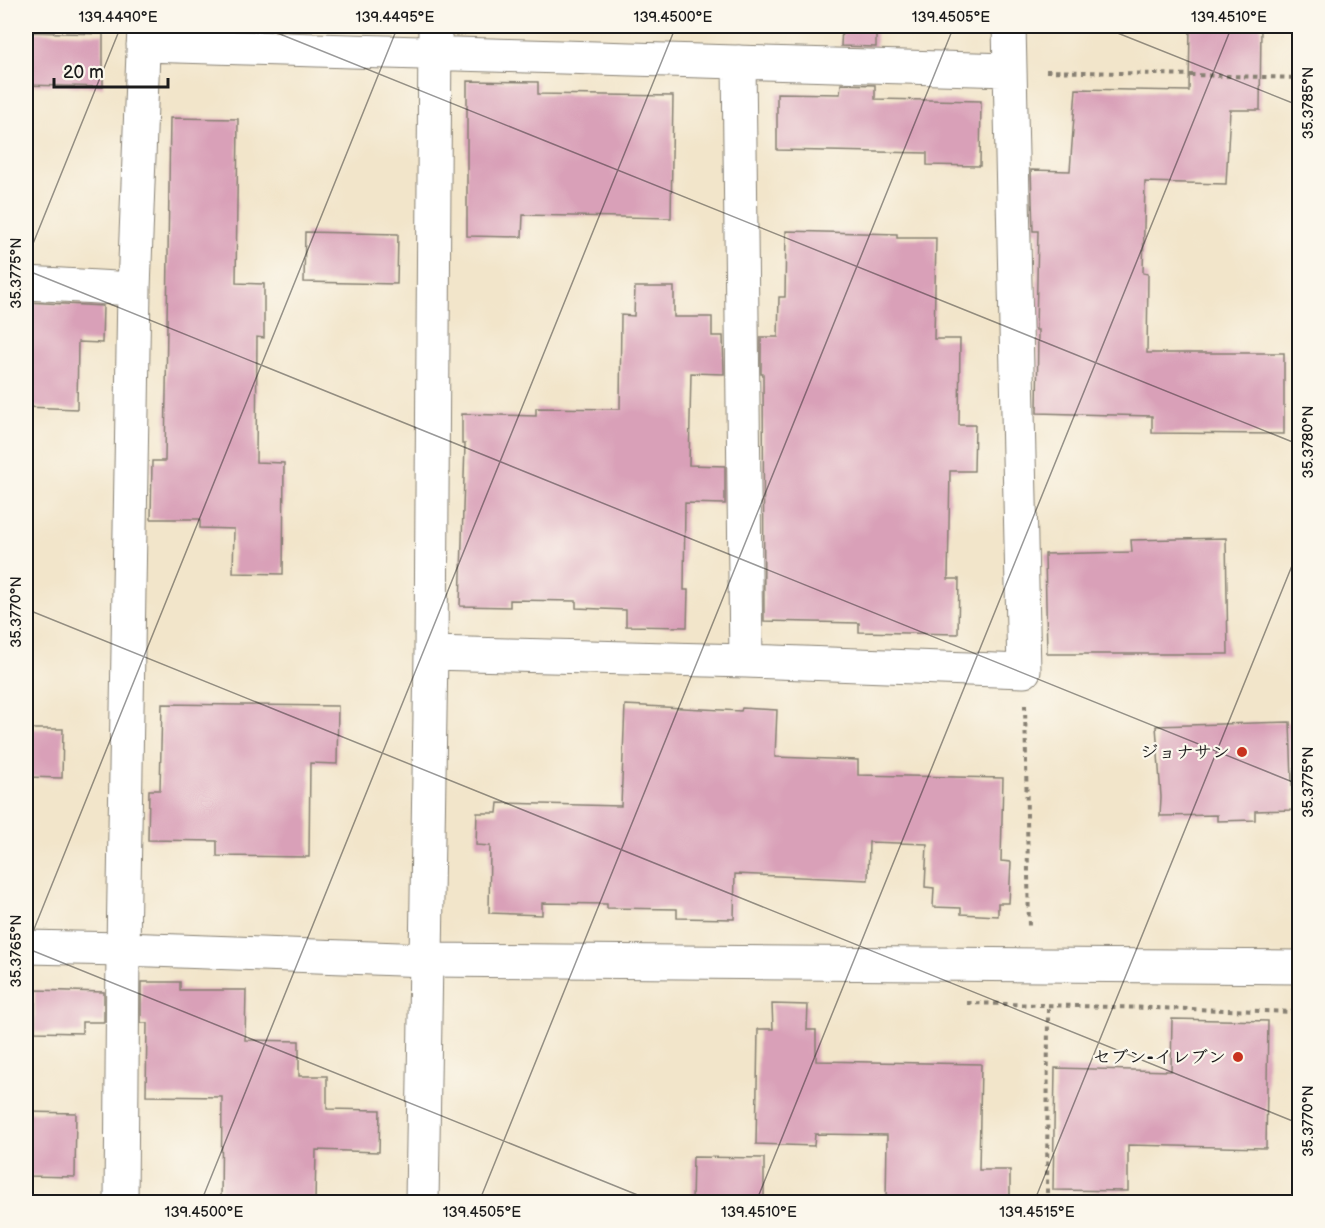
<svg xmlns="http://www.w3.org/2000/svg" width="1325" height="1228" viewBox="0 0 1325 1228" font-family="'Balsamiq Sans','Klee One',sans-serif">
<style>
.building{fill:#d9a0b8}
.lines{fill:none;stroke-linecap:round;stroke-linejoin:round}
.minor-casing{stroke:#878073;stroke-width:35}
.tertiary-casing{stroke:#878073;stroke-width:35}
.path{stroke:#878073;stroke-width:4;stroke-dasharray:4.5 4.5;stroke-linecap:butt}
.minor{stroke:#fff;stroke-width:33}
.tertiary{stroke:#fff;stroke-width:33}
.ticks{fill:none;stroke:#1c1c1c;stroke-width:1.5;stroke-opacity:0.45}
.poi-dot{fill:#c8321e;stroke:#fbf7ec;stroke-width:2}
.labels{text-anchor:middle;dominant-baseline:central;stroke-width:4.5;stroke-linejoin:round;paint-order:stroke}
.poi-label{font-size:18px;font-weight:bold;fill:#1c1c1c;stroke:#fbf7ec;text-anchor:end}
.neatline{fill:none;stroke:#1c1c1c;stroke-width:2}
.ticks-label{font-size:15px;text-anchor:middle;fill:#1c1c1c}
</style>
<rect width="100%" height="100%" fill="#fbf7ec"/>
<filter id="ink" filterUnits="userSpaceOnUse"><feTurbulence type="fractalNoise" baseFrequency=".0167" numOctaves="2"/><feDisplacementMap in="SourceGraphic" scale="12" xChannelSelector="R" yChannelSelector="G"/><feConvolveMatrix kernelMatrix="1 2 1 2 8 2 1 2 1" color-interpolation-filters="sRGB"/></filter>
<filter id="wash" filterUnits="userSpaceOnUse"><feTurbulence type="fractalNoise" baseFrequency=".008" numOctaves="4" result="noise"/><feDisplacementMap in="SourceGraphic" scale="24" xChannelSelector="R" yChannelSelector="G"/><feGaussianBlur stdDeviation="1.35" result="paint"/><feColorMatrix in="noise" values="0 0 0 0 0 0 0 0 0 0 0 0 0 0 0 0 0 1.4 0 .05"/><feComposite in="paint" operator="in"/></filter>
<g filter="url(#wash)">
<rect width="100%" height="100%" fill="#f2e5ca"/>
<g id="blocks">
<!-- building -->
<path class="building" d="M 842,26 L 876,26 L 876,47 L 841,46 Z
M 1190,26 L 1261,26 L 1260,110 L 1230,110 L 1226,184 L 1145,182 L 1143,273 L 1148,274 L 1147,353 L 1284,353 L 1284,434 L 1152,433 L 1152,416 L 1037,413 L 1038,330 L 1036,330 L 1038,231 L 1033,231 L 1031,170 L 1070,171 L 1076,89 L 1189,91 Z
M 26,32 L 103,34 L 103,87 L 26,85 Z
M 467,81 L 538,82 L 538,94 L 673,96 L 671,218 L 523,215 L 522,237 L 467,236 Z
M 841,84 L 875,85 L 875,99 L 981,101 L 980,166 L 927,165 L 927,153 L 777,150 L 777,93 L 840,94 Z
M 170,118 L 238,119 L 236,283 L 264,284 L 264,338 L 257,337 L 256,462 L 284,463 L 283,574 L 233,573 L 234,529 L 200,528 L 200,519 L 151,519 L 152,461 L 165,461 Z
M 786,231 L 897,234 L 897,238 L 936,238 L 934,339 L 960,339 L 959,425 L 975,425 L 974,471 L 950,471 L 948,579 L 959,579 L 958,634 L 859,632 L 859,623 L 764,621 L 763,374 L 761,374 L 761,337 L 778,337 L 779,297 L 785,297 Z
M 305,232 L 398,234 L 397,284 L 304,282 Z
M 635,287 L 674,287 L 674,317 L 712,317 L 712,336 L 723,336 L 724,374 L 691,373 L 689,465 L 725,466 L 725,504 L 685,503 L 684,590 L 688,590 L 687,627 L 626,626 L 626,610 L 576,608 L 576,601 L 510,600 L 510,607 L 460,606 L 465,444 L 462,444 L 462,414 L 536,416 L 536,408 L 620,409 L 621,315 L 634,316 Z
M 26,302 L 103,306 L 102,343 L 78,342 L 77,409 L 26,407 Z
M 1226,538 L 1228,654 L 1047,654 L 1045,554 L 1132,552 L 1131,540 Z
M 162,704 L 338,706 L 337,764 L 310,763 L 309,857 L 217,856 L 217,841 L 148,840 L 149,790 L 160,790 Z
M 625,705 L 741,711 L 742,708 L 777,710 L 775,757 L 858,760 L 858,775 L 1003,778 L 1001,861 L 1011,862 L 1009,903 L 998,903 L 998,916 L 961,914 L 961,908 L 933,907 L 934,888 L 925,887 L 927,844 L 869,842 L 868,880 L 735,874 L 734,919 L 677,918 L 677,909 L 607,908 L 607,904 L 542,903 L 542,915 L 489,913 L 490,846 L 476,845 L 477,813 L 497,813 L 498,803 L 621,806 Z
M 1290,722 L 1293,810 L 1255,811 L 1255,820 L 1217,821 L 1217,815 L 1160,816 L 1161,797 L 1156,726 Z
M 26,729 L 63,729 L 62,778 L 26,777 Z
M 141,982 L 180,982 L 180,990 L 246,990 L 245,1040 L 299,1041 L 299,1076 L 327,1076 L 327,1109 L 380,1110 L 379,1152 L 316,1150 L 315,1203 L 221,1203 L 222,1097 L 146,1096 L 147,1023 L 141,1023 Z
M 35,990 L 104,992 L 104,1022 L 82,1022 L 82,1033 L 35,1032 Z
M 772,1004 L 808,1005 L 807,1030 L 816,1030 L 816,1061 L 981,1064 L 979,1170 L 1010,1170 L 1010,1203 L 886,1203 L 887,1135 L 815,1134 L 814,1146 L 756,1144 L 758,1029 L 773,1029 Z
M 1172,1019 L 1268,1021 L 1266,1148 L 1128,1145 L 1128,1191 L 1053,1190 L 1055,1068 L 1171,1071 Z
M 26,1112 L 76,1113 L 75,1177 L 26,1176 Z
M 693,1157 L 764,1158 L 764,1203 L 692,1203 Z"/>
</g>
</g>
<g filter="url(#ink)">
<use href="#blocks" fill-opacity="0" stroke="#878073" stroke-width="1.5"/>
<g class="lines">
<!-- minor casing -->
<g class="minor-casing">
<path id="minor" d="M 143,45 L 1010,70
M 739,62 L 746,661
M 26,283 L 134,289
M 431,653 L 746,661 L 1024,671 L 1009,26
M 121,1202 L 123,949 L 134,289 L 144,26
M 422,1202 L 431,653 L 435,26"/>
</g>
<!-- tertiary casing -->
<g class="tertiary-casing">
<path id="tertiary" d="M 26,947 L 123,949 L 427,960 L 1300,967"/>
</g>
<!-- path -->
<path class="path" d="M 1046,71 L 1300,78
M 1025,705 L 1029,929
M 967,1003 L 1300,1012
M 1047,1202 L 1048,1006"/>
<!-- minor -->
<use href="#minor" class="minor"/>
<!-- tertiary -->
<use href="#tertiary" class="tertiary"/>
</g>
</g>
<!-- ticks -->
<path class="ticks" d="M 260,26 L 1300,445M 1100,26 L 1300,106M 26,261 L 121,26M 26,270 L 1300,785M 26,609 L 1300,1124M 26,948 L 655,1202M 26,949 L 398,26M 201,1202 L 676,26M 479,1202 L 954,26M 756,1202 L 1232,26M 1034,1202 L 1300,546"/>
<!-- markers -->
<g class="poi-dot">
<circle cx="1242" cy="752" r="6"/>
<circle cx="1238" cy="1057" r="6"/>
</g>
<g class="labels">
<!-- poi labels -->
<g class="poi-label">
<text x="1230" y="752">ジョナサン</text>
<text x="1226" y="1057">セブン-イレブン</text>
</g>
</g>
<!-- margin -->
<rect width="1325" height="1228" fill="none" stroke="#fbf7ec" stroke-width="66"/>
<!-- scale -->
<path d="M54 78v9h114v-9" fill="none" stroke="#1c1c1c" stroke-width="3"/>
<text x="63" y="78" font-size="18" fill="#1c1c1c" stroke="#fbf7ec" stroke-width="4.5" paint-order="stroke">20 m</text>
<rect x="33" y="33" width="1259" height="1162" class="neatline"/>
<g class="ticks-label">
<text x="118" y="22">139.4490°E</text>
<text x="395" y="22">139.4495°E</text>
<text x="673" y="22">139.4500°E</text>
<text x="951" y="22">139.4505°E</text>
<text x="1229" y="22">139.4510°E</text>
<text transform="translate(1308 103) rotate(-90)" y="5">35.3785°N</text>
<text transform="translate(16 273) rotate(-90)" y="5">35.3775°N</text>
<text transform="translate(1308 442) rotate(-90)" y="5">35.3780°N</text>
<text transform="translate(16 612) rotate(-90)" y="5">35.3770°N</text>
<text transform="translate(1308 782) rotate(-90)" y="5">35.3775°N</text>
<text transform="translate(16 951) rotate(-90)" y="5">35.3765°N</text>
<text transform="translate(1308 1121) rotate(-90)" y="5">35.3770°N</text>
<text x="204" y="1217">139.4500°E</text>
<text x="482" y="1217">139.4505°E</text>
<text x="759" y="1217">139.4510°E</text>
<text x="1037" y="1217">139.4515°E</text>
</g>
</svg>
